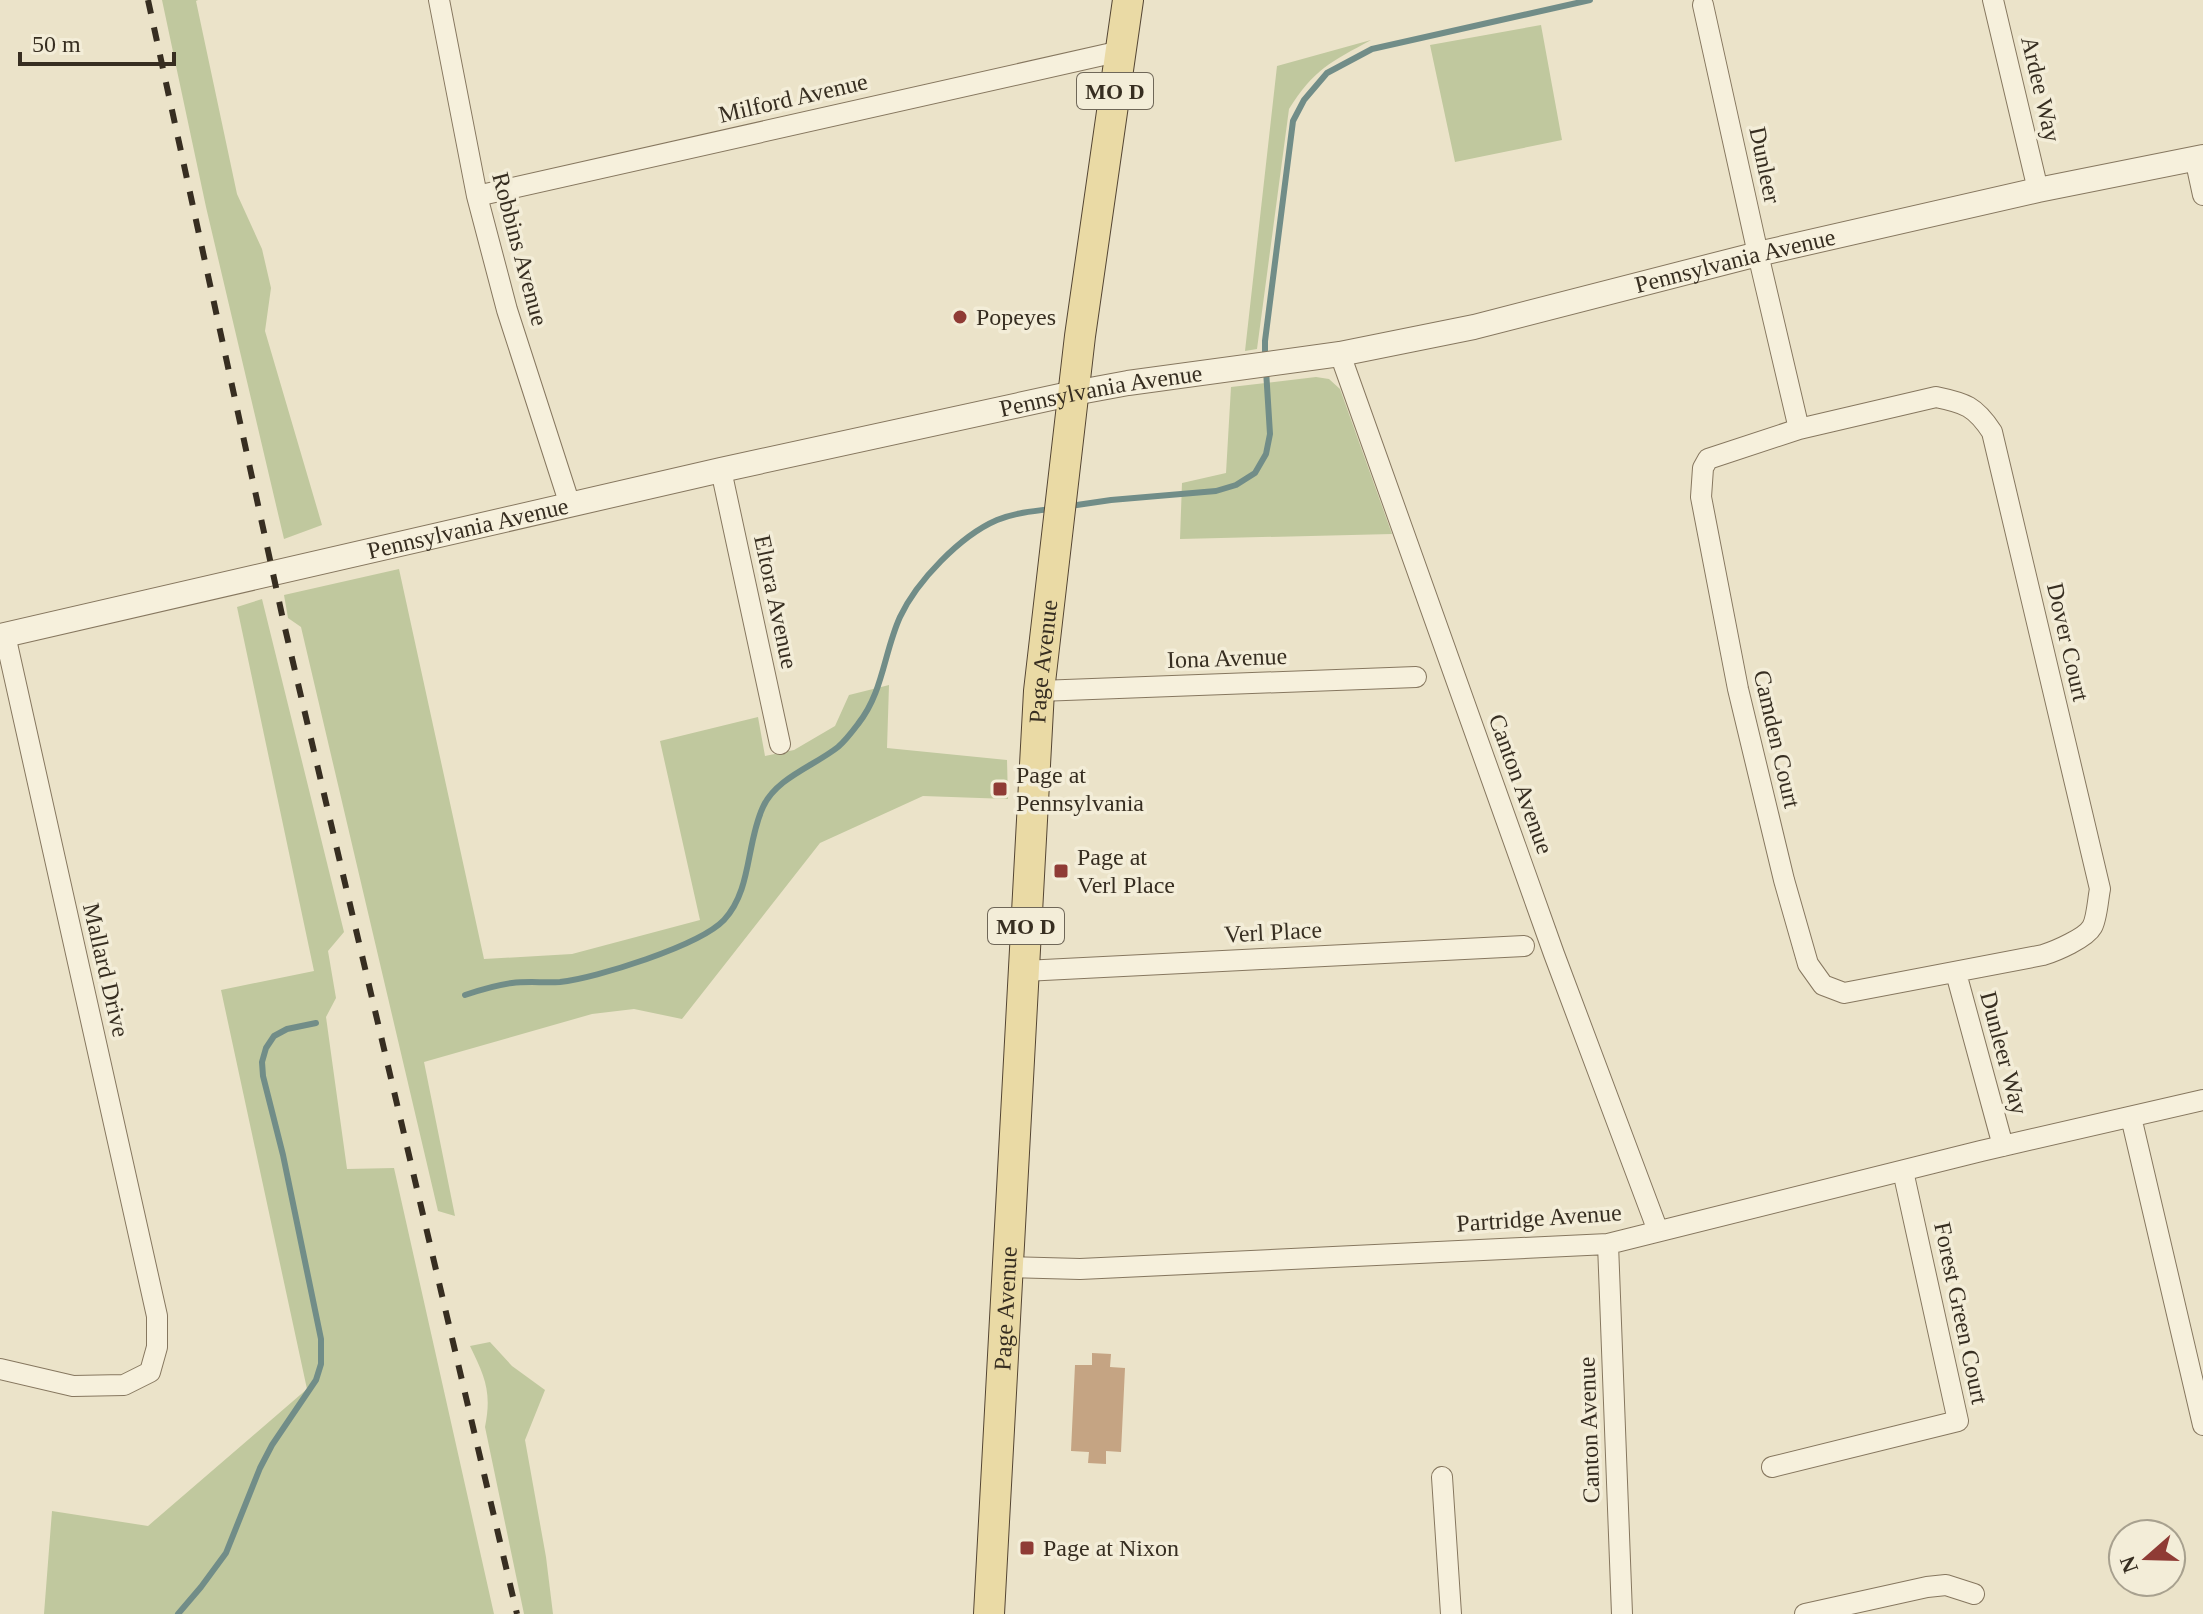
<svg xmlns="http://www.w3.org/2000/svg" width="2203" height="1614" viewBox="0 0 2203 1614" font-family="Georgia,serif">
<style>
.green{fill:#c0c89e}
.lines{fill:none;stroke-linecap:round;stroke-linejoin:round}
.stream{stroke:#718d88;stroke-width:6}
.building{fill:#c5a483}
.minor-casing{stroke:#86775f;stroke-width:22}
.tertiary-casing{stroke:#86775f;stroke-width:26}
.primary-casing{stroke:#544533;stroke-width:32}
.minor{stroke:#f6f0dc;stroke-width:20}
.tertiary{stroke:#f6f0dc;stroke-width:24}
.primary{stroke:#eadaa5;stroke-width:30}
.rail{stroke:#372e21;stroke-width:6;stroke-dasharray:14 14;stroke-linecap:butt}
.poi-dot{fill:#8f3b35;stroke:#f3edd8;stroke-width:3}
.labels{text-anchor:middle;dominant-baseline:central;stroke-width:7;stroke-linejoin:round;paint-order:stroke}
.shield{fill:#f3edd8;stroke:#6f6758;stroke-width:2}
.shield-label{font-size:22px;font-weight:bold;fill:#372e21}
.street-label{font-size:24px;fill:#372e21;stroke:#f3edd8}
.poi-label{font-size:24px;fill:#372e21;stroke:#f3edd8;text-anchor:start}
</style>
<rect width="100%" height="100%" fill="#ebe3c9"/>
<!-- green -->
<path class="green" d="M 162,0 L 198,0 L 196,1 L 237,194 L 262,249 L 271,288 L 265,331 L 322,525 L 284,539 L 206,207 Z
M 1541,25 L 1562,140 L 1455,162 L 1430,45 Z
M 1371,40 C 1331,62 1314,69 1289,109 L 1257,349 L 1245,351 L 1277,66 Z
M 1316,377 L 1329,379 L 1340,389 L 1392,534 L 1180,539 L 1182,483 L 1226,473 L 1231,387 Z
M 399,569 L 484,959 L 572,954 L 700,920 L 660,741 L 758,717 L 765,756 L 794,750 L 835,726 L 849,695 L 889,685 L 887,748 L 1007,760 L 1008,799 L 923,796 L 820,843 L 682,1019 L 634,1009 L 592,1014 L 424,1062 L 455,1216 L 438,1211 L 301,627 L 288,618 L 284,595 Z
M 262,599 L 344,932 L 328,951 L 336,998 L 326,1017 L 347,1169 L 394,1168 L 494,1614 L 44,1614 L 52,1511 L 148,1526 L 307,1389 L 221,990 L 314,971 L 237,607 Z
M 490,1342 L 512,1366 L 545,1390 L 525,1440 L 546,1557 L 553,1614 L 524,1614 L 485,1427 C 492,1392 485,1377 470,1346 Z"/>
<g class="lines">
<!-- stream -->
<path class="stream" d="M 1265,359 L 1265,341 L 1293,121 L 1304,100 L 1327,73 L 1372,49 L 1590,0
M 1070,506 L 1111,500 L 1216,491 L 1236,485 L 1255,473 L 1266,454 L 1270,434 L 1266,370
M 465,995 C 480,990 496,985 512,983 C 528,981 544,983 560,982 C 596,978 699,946 724,920 C 752,890 746,843 763,807 C 776,778 814,766 838,747 C 845,741 852,732 858,724 C 883,693 884,652 900,617 C 917,581 960,536 997,520 C 1014,513 1033,511 1051,509
M 178,1614 L 201,1587 L 226,1553 L 260,1468 L 272,1445 L 316,1380 L 321,1364 L 321,1339 L 283,1155 L 263,1076 L 262,1062 L 266,1048 L 274,1036 L 287,1029 L 316,1023"/>
</g>
<!-- building -->
<path class="building" d="M 1092,1353 L 1111,1354 L 1110,1367 L 1125,1368 L 1121,1452 L 1106,1451 L 1106,1464 L 1088,1463 L 1089,1452 L 1071,1451 L 1075,1365 L 1092,1365 Z"/>
<g class="lines">
<!-- minor casing -->
<g class="minor-casing">
<path id="minor" d="M 439,0 L 477,196 L 507,310 L 570,505
M 1993,0 L 2038,190
M 1703,5 L 1758,254 L 1799,429
M 2195,158 L 2203,195
M 477,196 L 1121,51
M 1340,354 L 1554,954 L 1658,1231
M 1936,397 C 1965,403 1975,406 1992,432 L 2100,889 C 2098,898 2097,919 2092,927 C 2086,938 2056,951 2043,955 L 1844,993 L 1823,985 L 1808,964 L 1784,880 L 1738,689 L 1701,497 L 1703,468 L 1708,459 L 1799,429 Z
M 721,470 L 780,744
M 1039,691 L 1416,677
M 1024,971 L 1524,946
M 1956,973 L 2003,1146
M 2131,1117 L 2203,1425
M 1608,1244 L 1622,1614
M 1008,1267 L 1080,1269 L 1608,1244 L 1981,1151 L 2203,1100
M 0,1369 L 73,1386 L 124,1385 L 150,1372 L 157,1347 L 157,1316 L 5,635
M 1772,1467 L 1958,1421 L 1903,1171
M 1442,1477 L 1451,1614
M 1805,1614 L 1927,1587 L 1946,1585 L 1974,1594"/>
</g>
<!-- tertiary casing -->
<g class="tertiary-casing">
<g id="tertiary">
<path id="s1" d="M 0,636 L 721,470 L 1074,393 L 1128,383 L 1340,354 L 1474,327 L 1758,254 L 2038,190 L 2203,157"/>
</g>
</g>
<!-- primary casing -->
<g class="primary-casing">
<g id="primary">
<path id="s2" d="M 989,1614 L 1039,691 L 1080,336 L 1128,0"/>
</g>
</g>
<!-- minor -->
<use href="#minor" class="minor"/>
<!-- tertiary -->
<use href="#tertiary" class="tertiary"/>
<!-- primary -->
<use href="#primary" class="primary"/>
<!-- rail -->
<path class="rail" d="M 148,0 L 284,624 L 517,1614"/>
</g>
<!-- markers -->
<g class="poi-dot">
<circle cx="960" cy="317" r="8"/>
<rect x="992" y="781" width="16" height="16" rx="4"/>
<rect x="1053" y="863" width="16" height="16" rx="4"/>
<rect x="1019" y="1540" width="16" height="16" rx="4"/>
</g>
<g class="labels">
<!-- shield labels -->
<g class="shield">
<rect x="1077" y="73" width="76" height="36" rx="6"/>
<rect x="988" y="908" width="76" height="36" rx="6"/>
</g>
<g class="shield-label">
<text x="1115" y="91">MO D</text>
<text x="1026" y="926">MO D</text>
</g>
<!-- street labels -->
<g class="street-label">
<text transform="translate(2041 89) rotate(77)">Ardee Way</text>
<text transform="translate(793 98) rotate(-13)">Milford Avenue</text>
<text transform="translate(1765 165) rotate(78)">Dunleer</text>
<text transform="translate(520 249) rotate(75)">Robbins Avenue</text>
<text stroke="none"><textPath href="#s1" startOffset="1776">Pennsylvania Avenue</textPath></text>
<text stroke="none"><textPath href="#s1" startOffset="1128">Pennsylvania Avenue</textPath></text>
<text stroke="none"><textPath href="#s1" startOffset="480">Pennsylvania Avenue</textPath></text>
<text transform="translate(776 602) rotate(78)">Eltora Avenue</text>
<text transform="translate(2068 642) rotate(77)">Dover Court</text>
<text transform="translate(1227 658) rotate(-2)">Iona Avenue</text>
<text stroke="none"><textPath href="#s2" startOffset="954">Page Avenue</textPath></text>
<text transform="translate(1777 739) rotate(77)">Camden Court</text>
<text transform="translate(1521 784) rotate(70)">Canton Avenue</text>
<text transform="translate(1273 932) rotate(-3)">Verl Place</text>
<text transform="translate(106 970) rotate(77)">Mallard Drive</text>
<text transform="translate(2004 1053) rotate(75)">Dunleer Way</text>
<text transform="translate(1539 1218) rotate(-4)">Partridge Avenue</text>
<text stroke="none"><textPath href="#s2" startOffset="306">Page Avenue</textPath></text>
<text transform="translate(1961 1313) rotate(78)">Forest Green Court</text>
<text transform="translate(1589 1430) rotate(-92)">Canton Avenue</text>
</g>
<!-- poi labels -->
<g class="poi-label">
<text x="976" y="317">Popeyes</text>
<text x="1016" y="775">Page at<tspan x="1016" dy="28">Pennsylvania</tspan></text>
<text x="1077" y="857">Page at<tspan x="1077" dy="28">Verl Place</tspan></text>
<text x="1043" y="1548">Page at Nixon</text>
</g>
</g>
<!-- north arrow -->
<g transform="translate(2147 1558) rotate(250)"><circle r="38" fill="#f3edd8" stroke="#a8a18f" stroke-width="2"/>
<path d="M0-6L14 30L0 20L-14 30Z" fill="#8f3b35"/>
<text y="-12" font-size="22" font-weight="bold" text-anchor="middle" fill="#372e21">N</text>
</g>
<!-- scale -->
<path d="M20 52v12h154v-12" fill="none" stroke="#372e21" stroke-width="4"/>
<text x="32" y="52" font-size="24" fill="#372e21" stroke="#f3edd8" stroke-width="6" paint-order="stroke">50 m</text>
</svg>
